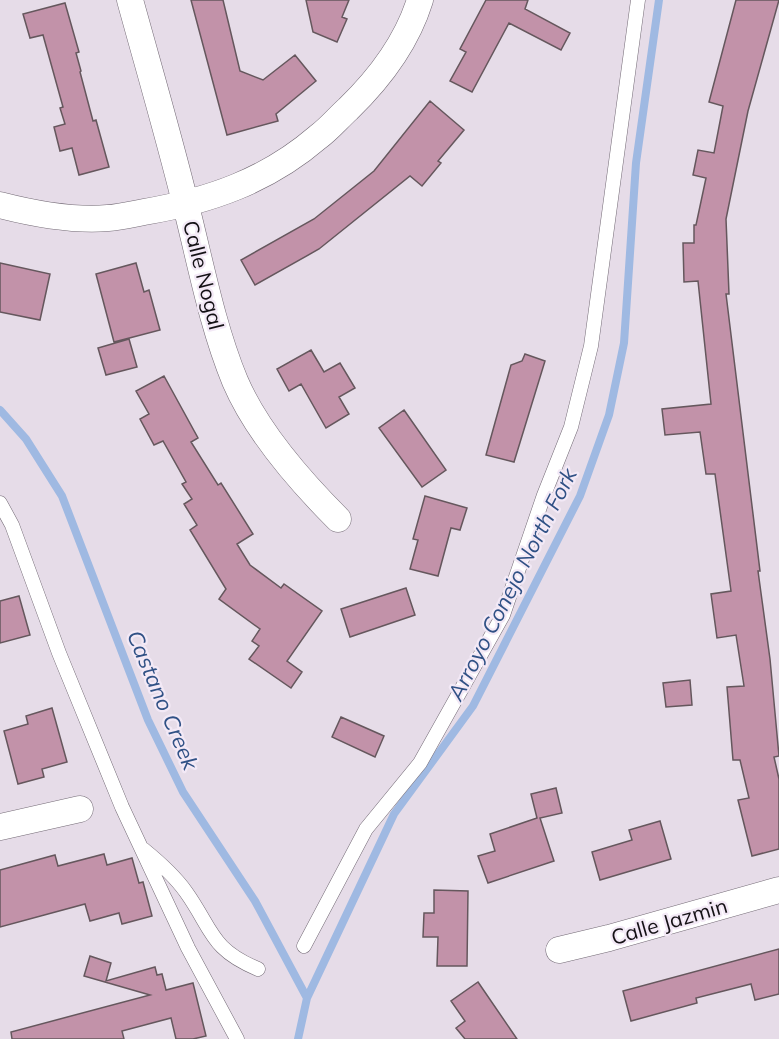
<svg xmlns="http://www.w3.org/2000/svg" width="779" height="1039" viewBox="0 0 779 1039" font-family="Mulish,sans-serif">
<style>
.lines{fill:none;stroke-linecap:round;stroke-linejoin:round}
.stream{stroke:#9fb9e2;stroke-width:8}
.building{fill:#c292a9;stroke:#65575d;stroke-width:1.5}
.lane-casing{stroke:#736a75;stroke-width:15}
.street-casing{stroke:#736a75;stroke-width:27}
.lane{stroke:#fff;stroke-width:14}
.street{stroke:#fff;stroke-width:26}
.labels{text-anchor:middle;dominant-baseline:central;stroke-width:4.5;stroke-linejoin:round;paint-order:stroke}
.street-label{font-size:21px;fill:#141115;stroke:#f3e9f6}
.water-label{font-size:22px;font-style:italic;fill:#305185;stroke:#f3e9f6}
</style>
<rect width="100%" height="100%" fill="#e6dce8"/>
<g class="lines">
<!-- stream -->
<path class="stream" d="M 0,410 L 26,439 L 62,496 L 148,720 L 183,792 L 255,901 L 307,998
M 298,1039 L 307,998 L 394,814 L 473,706 L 580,496 L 609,415 L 624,343 L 636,163 L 659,0"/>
</g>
<!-- building -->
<path class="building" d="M 191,0 L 223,0 L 240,71 L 263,80 L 295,55 L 316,81 L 276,114 L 278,121 L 227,135 Z
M 306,0 L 349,0 L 342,17 L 347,19 L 337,42 L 313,32 Z
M 486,0 L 528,0 L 525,9 L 570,33 L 561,50 L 509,23 L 472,92 L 450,81 L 466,52 L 460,49 Z
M 736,0 L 779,0 L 748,111 L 726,219 L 729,294 L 726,294 L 760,571 L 758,571 L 770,659 L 779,756 L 774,757 L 779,779 L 779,849 L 752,856 L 738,800 L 749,798 L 740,760 L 733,760 L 727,687 L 744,686 L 736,635 L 717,638 L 711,594 L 731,591 L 715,474 L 706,474 L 700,432 L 665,435 L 662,409 L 711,404 L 698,281 L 684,282 L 683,243 L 694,243 L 694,225 L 696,225 L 706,178 L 693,175 L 698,150 L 714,153 L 723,106 L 709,102 Z
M 65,3 L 79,52 L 76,53 L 81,71 L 80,72 L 93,121 L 96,120 L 109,167 L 79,175 L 72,148 L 60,151 L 54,127 L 65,124 L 60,108 L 63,107 L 43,35 L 30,38 L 23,14 Z
M 430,101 L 464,130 L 438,161 L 441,163 L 422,186 L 410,176 L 319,249 L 255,285 L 241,260 L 314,219 L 374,171 Z
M 0,263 L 50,274 L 40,320 L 0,312 Z
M 136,263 L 144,292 L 149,290 L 160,330 L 114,342 L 96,274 Z
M 129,339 L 137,367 L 106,375 L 98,348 Z
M 311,350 L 324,372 L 340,363 L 355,388 L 339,397 L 349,414 L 326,428 L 301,384 L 289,391 L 277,369 Z
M 525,354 L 545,361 L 514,462 L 486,455 L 511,365 L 522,361 Z
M 164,376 L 198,438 L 191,442 L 218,485 L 221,483 L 253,534 L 237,544 L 250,565 L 281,588 L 284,584 L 322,611 L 287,661 L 302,672 L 291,688 L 249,659 L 259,646 L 252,641 L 260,629 L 219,599 L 226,589 L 190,530 L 197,525 L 184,504 L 192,499 L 182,484 L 186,482 L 163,441 L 154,445 L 140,419 L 149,414 L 136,391 Z
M 404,410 L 446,470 L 422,487 L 379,428 Z
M 425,496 L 467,508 L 460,530 L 451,528 L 438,576 L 410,569 L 418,540 L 413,539 Z
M 406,588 L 415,615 L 350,637 L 341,609 Z
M 19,596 L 30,635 L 0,643 L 0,601 Z
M 690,680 L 692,705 L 666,707 L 663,683 Z
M 52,708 L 67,762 L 42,769 L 44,777 L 18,784 L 4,731 L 28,724 L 26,716 Z
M 341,717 L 384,736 L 375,757 L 332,737 Z
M 556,788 L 562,813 L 540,818 L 554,861 L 488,883 L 478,856 L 495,851 L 490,834 L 537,818 L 531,794 Z
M 660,821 L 671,859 L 600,880 L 592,852 L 632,840 L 629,830 Z
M 104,854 L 107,865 L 132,858 L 139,883 L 143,882 L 152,916 L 122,924 L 119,913 L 90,921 L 85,904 L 0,927 L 0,870 L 55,855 L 58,866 Z
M 434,890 L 468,891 L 467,966 L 437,966 L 438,937 L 423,937 L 424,913 L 434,913 Z
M 779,949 L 779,994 L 755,1000 L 751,984 L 696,998 L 697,1003 L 631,1021 L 623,991 Z
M 90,956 L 111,963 L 106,981 L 155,967 L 157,975 L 162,974 L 166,990 L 193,983 L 206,1036 L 193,1039 L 176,1039 L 171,1018 L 122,1031 L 124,1039 L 12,1039 L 11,1032 L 150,995 L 84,976 Z
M 478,982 L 517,1039 L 465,1039 L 456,1028 L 465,1021 L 451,1001 Z"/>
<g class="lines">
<!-- lane casing -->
<g class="lane-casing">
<path id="lane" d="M 0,503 L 12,525 L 59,653 L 122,807 L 188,948 L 237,1039
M 143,849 C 159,862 174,875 186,892 C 213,930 210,949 258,969
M 304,946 L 366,829 L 420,763 L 503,615 L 544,495 L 571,427 L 591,346 L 638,0"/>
</g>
<!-- street casing -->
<g class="street-casing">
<path id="street" d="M 130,0 C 149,69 169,137 186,206 C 201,265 212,325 235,381 C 256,430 301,482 338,519
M 0,205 C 35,214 72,221 108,218 C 120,217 133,214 144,212 C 209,201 267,181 318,137 C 329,129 338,118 348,109 C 379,79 407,42 420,0
M 0,827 L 80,809
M 559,950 L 609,938 L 779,890"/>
</g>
<!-- lane -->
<use href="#lane" class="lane"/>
<!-- street -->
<use href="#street" class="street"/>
</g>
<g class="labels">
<!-- street labels -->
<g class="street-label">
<text transform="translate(204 275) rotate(76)">Calle Nogal</text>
<text transform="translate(669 921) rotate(-16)">Calle Jazmin</text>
</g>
<!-- water labels -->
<g class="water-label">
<text transform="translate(512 584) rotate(-63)">Arroyo Conejo North Fork</text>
<text transform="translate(163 700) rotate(67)">Castano Creek</text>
</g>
</g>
</svg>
